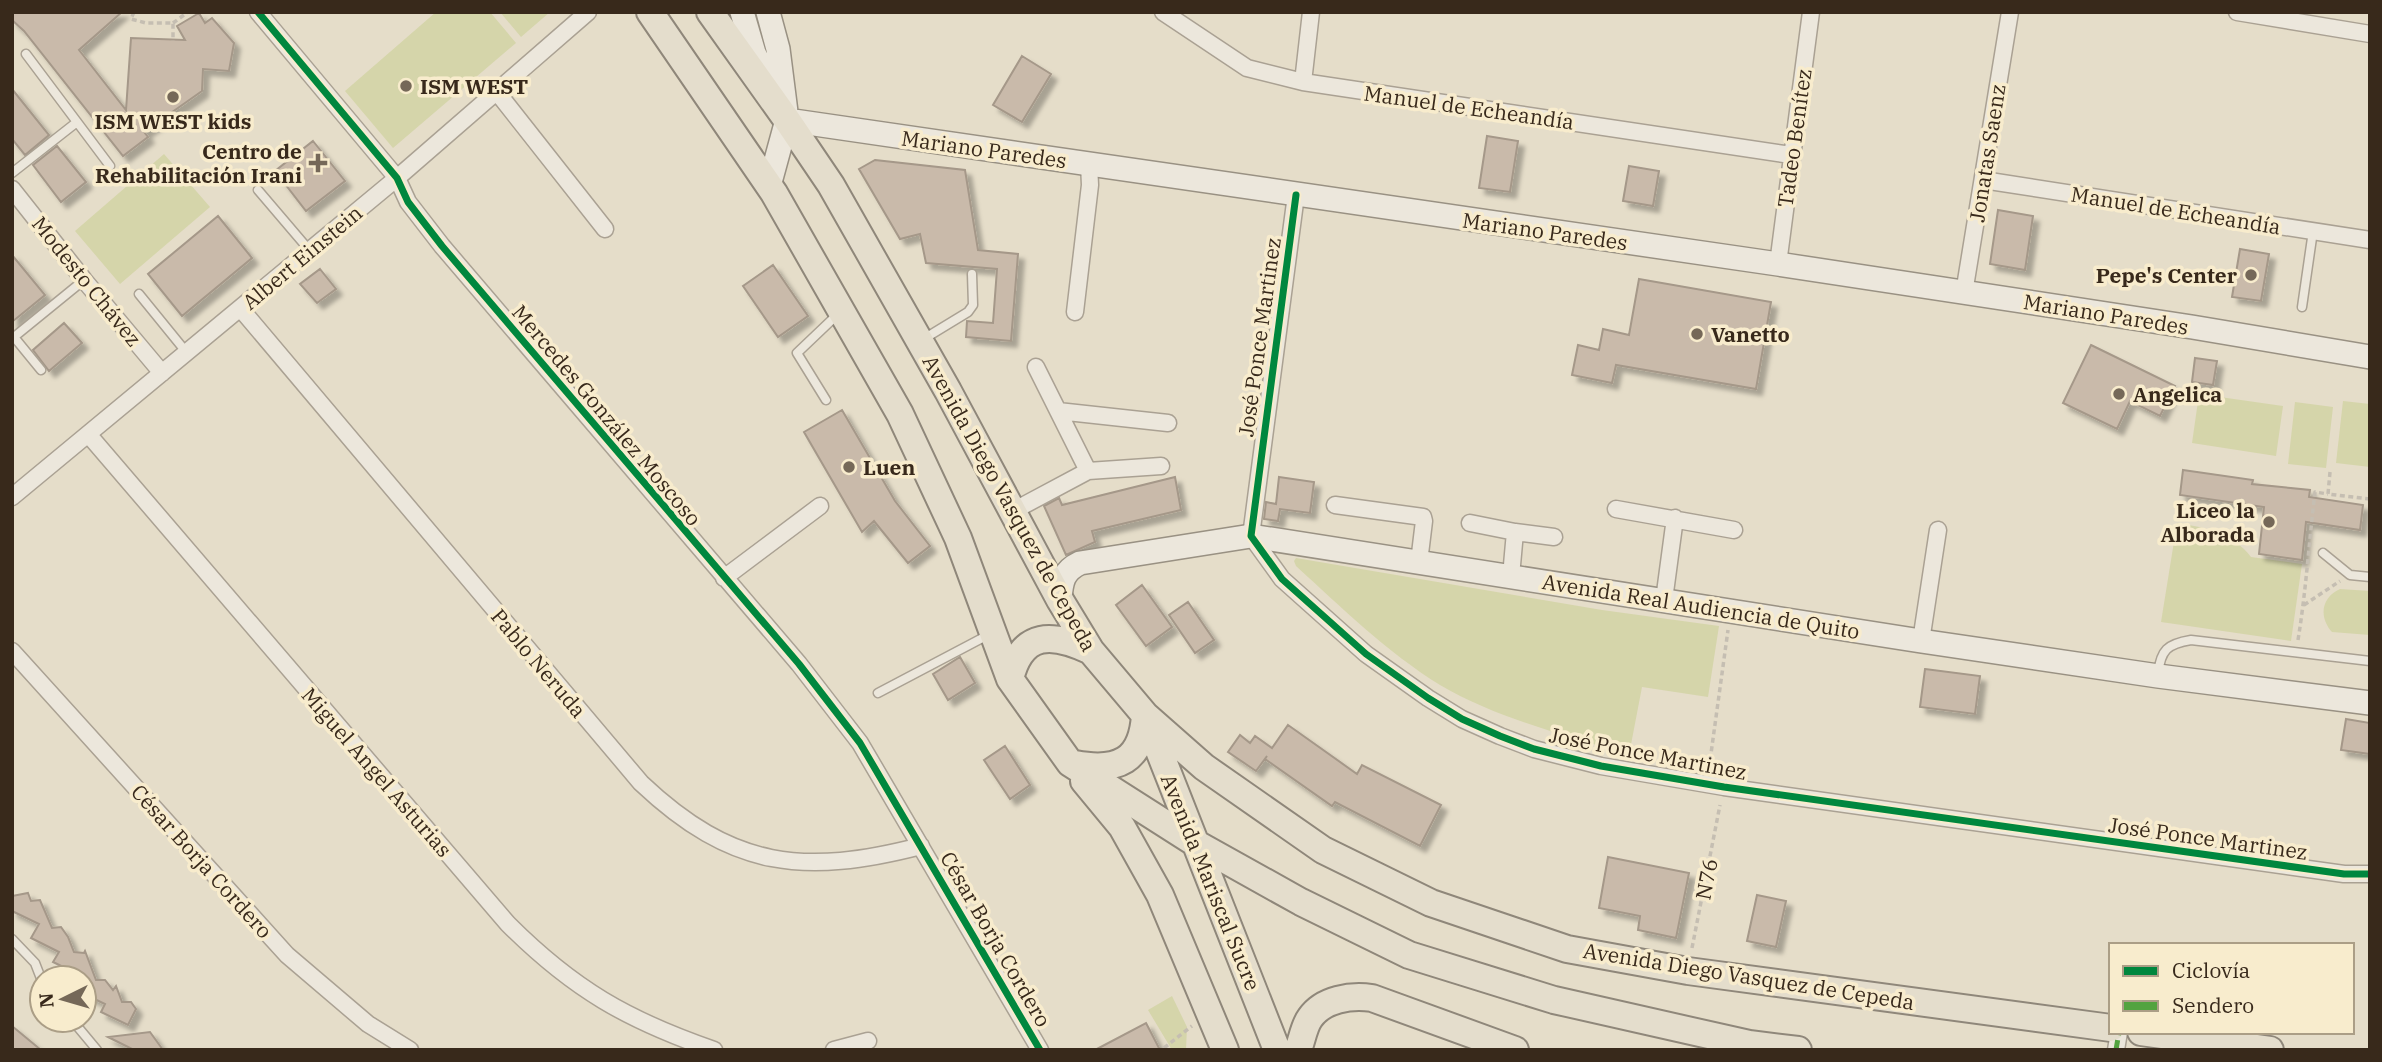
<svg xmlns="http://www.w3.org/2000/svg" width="2382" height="1062" viewBox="0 0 2382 1062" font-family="'IBM Plex Serif',serif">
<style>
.green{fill:#d5d5aa}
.building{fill:#c9baaa;stroke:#a59889;stroke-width:2;filter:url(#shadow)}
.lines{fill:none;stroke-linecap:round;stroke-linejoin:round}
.lane-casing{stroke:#aaa193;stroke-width:11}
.street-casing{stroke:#aaa193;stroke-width:19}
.secondary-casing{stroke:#999183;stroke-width:26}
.primary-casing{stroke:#8f877a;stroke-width:30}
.path{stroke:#c5beb2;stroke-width:3.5;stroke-dasharray:5 3.5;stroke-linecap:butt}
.lane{stroke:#ece7dc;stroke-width:8}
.street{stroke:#ece7dc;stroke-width:16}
.secondary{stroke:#ece7dc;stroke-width:23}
.primary{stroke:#e4ddcc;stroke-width:26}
.quiet{stroke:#53a340;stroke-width:5;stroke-dasharray:10 5;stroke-linecap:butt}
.cycleway-casing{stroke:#f8eccd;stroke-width:11}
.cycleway{stroke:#00873e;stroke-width:7}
.poi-dot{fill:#756858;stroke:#f8eccd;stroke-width:2.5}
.labels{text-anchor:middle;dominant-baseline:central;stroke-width:7;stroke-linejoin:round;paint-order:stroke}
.poi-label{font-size:21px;font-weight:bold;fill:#38291b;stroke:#f8eccd;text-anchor:start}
.street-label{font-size:21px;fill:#38291b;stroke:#f8eccd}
</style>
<defs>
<filter id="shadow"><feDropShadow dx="6" dy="6" stdDeviation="2" flood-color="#0004"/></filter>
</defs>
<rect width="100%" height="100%" fill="#e5ddc9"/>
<!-- green -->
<path class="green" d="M 436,12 L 490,12 L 516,43 L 393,148 L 345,91 Z
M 500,12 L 550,12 L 521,37 Z
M 164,154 L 210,207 L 120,284 L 75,231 Z
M 2199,394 L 2283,406 L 2276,456 L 2192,443 Z
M 2343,401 L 2370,404 L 2370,467 L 2336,463 Z
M 2295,402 L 2333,407 L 2326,468 L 2288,464 Z
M 2177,523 C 2205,527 2234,534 2251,557 L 2302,564 L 2291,641 L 2161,622 Z
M 1296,558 L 1602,610 L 1719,626 L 1708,697 L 1642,687 L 1629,755 C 1566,735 1498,719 1440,685 C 1387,652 1342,608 1296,566 L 1294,561 Z
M 2340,589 L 2370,591 L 2370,635 L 2332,632 C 2318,616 2322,597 2340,589 Z
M 1172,996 L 1187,1027 L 1186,1050 L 1172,1050 L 1148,1010 Z"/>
<!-- building -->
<path class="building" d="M 12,12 L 122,12 L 79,50 L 126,110 L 131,38 L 185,40 L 177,26 L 199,13 L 205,23 L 212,18 L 234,43 L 229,71 L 203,69 L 202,91 L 144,132 L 148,137 L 123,156 L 24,31 L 12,20 Z
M 1022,56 L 1051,74 L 1022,122 L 993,105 Z
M 12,89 L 49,135 L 25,155 L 12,139 Z
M 1487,136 L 1518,141 L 1510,192 L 1479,188 Z
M 313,141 L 345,181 L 306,211 L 275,171 Z
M 57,146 L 86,182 L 61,202 L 33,165 Z
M 875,160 L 965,170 L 978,250 L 1018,254 L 1011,341 L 966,337 L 967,321 L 993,323 L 997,269 L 926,263 L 920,234 L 900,239 L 859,169 Z
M 1629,166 L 1659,171 L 1653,206 L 1623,201 Z
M 1998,210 L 2033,216 L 2025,270 L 1990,264 Z
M 218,216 L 252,258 L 182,316 L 148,274 Z
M 2240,249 L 2269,254 L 2261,301 L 2232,297 Z
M 12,255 L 45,295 L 12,322 Z
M 773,265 L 808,316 L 778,337 L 743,286 Z
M 320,269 L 336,289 L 317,303 L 300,284 Z
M 1639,279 L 1771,302 L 1756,389 L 1616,365 L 1612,383 L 1572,375 L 1578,345 L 1599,350 L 1603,329 L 1629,335 Z
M 64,323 L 82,343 L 49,371 L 33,350 Z
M 2091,345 L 2175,386 L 2160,416 L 2130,401 L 2117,429 L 2063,403 Z
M 2195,358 L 2217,361 L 2213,385 L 2192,382 Z
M 842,410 L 895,501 L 930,546 L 908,563 L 874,521 L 862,532 L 804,432 Z
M 2183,470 L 2253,480 L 2252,484 L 2310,490 L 2309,497 L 2363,505 L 2360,530 L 2306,522 L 2302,560 L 2259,554 L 2264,507 L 2180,495 Z
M 1175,477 L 1181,510 L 1092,531 L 1095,542 L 1066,555 L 1044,506 L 1059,498 L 1062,505 Z
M 1279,477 L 1314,482 L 1310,513 L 1280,509 L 1278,521 L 1264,519 L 1266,502 L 1276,504 Z
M 1142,585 L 1172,627 L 1146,646 L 1116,605 Z
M 1188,602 L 1214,640 L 1195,653 L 1169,615 Z
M 960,657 L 975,683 L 948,700 L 933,674 Z
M 1925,669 L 1980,676 L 1975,714 L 1920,707 Z
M 2346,719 L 2370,723 L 2370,754 L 2341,750 Z
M 1288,725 L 1357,774 L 1362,765 L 1441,805 L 1420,846 L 1335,802 L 1332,806 L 1265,759 L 1267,756 L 1256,771 L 1228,752 L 1240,735 L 1250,743 L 1255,736 L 1272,748 Z
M 1005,746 L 1030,785 L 1010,799 L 984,760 Z
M 1608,857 L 1689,873 L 1676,938 L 1638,930 L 1640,916 L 1599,908 Z
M 28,893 L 31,901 L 40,900 L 52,928 L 61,927 L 68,937 L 74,952 L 84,953 L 85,951 L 96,980 L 105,980 L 113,990 L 116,986 L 122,1002 L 131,1002 L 136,1009 L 128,1025 L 101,1012 L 105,1004 L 84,994 L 84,977 L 53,962 L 59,952 L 31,938 L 39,924 L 12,911 L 12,896 Z
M 1757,895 L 1786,901 L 1776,947 L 1747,941 Z
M 1146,1023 L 1160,1050 L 1095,1050 Z
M 12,1026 L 41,1050 L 12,1050 Z
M 150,1032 L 163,1050 L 134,1050 L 108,1037 Z"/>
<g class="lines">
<!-- lane casing -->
<g class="lane-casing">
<path id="lane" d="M 26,54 L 110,166
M 12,173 L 77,122
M 258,190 L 310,251
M 139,294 L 187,353
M 2302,307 L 2313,231
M 922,340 L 968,312 L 973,305 L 972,274
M 41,370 L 14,337 L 84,280
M 826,400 L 797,353 L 839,313
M 2323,553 L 2350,575 L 2370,577
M 2158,673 C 2161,650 2167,644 2191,640 L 2370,661
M 878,693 L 990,634
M 12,939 L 35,963 L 42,981
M 72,1020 L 97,1050"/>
</g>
<!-- street casing -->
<g class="street-casing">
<path id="street" d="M 258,12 L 397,178 L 408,202 L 442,246 L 799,664 L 860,743 L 1040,1050
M 1163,12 L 1247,68 L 1303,82 L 1791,155
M 2237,12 L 2370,34
M 1303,82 L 1311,12
M 497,92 L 605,229
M 1983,180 L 2370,240
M 12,189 L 84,280 L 162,373
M 1296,195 L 1251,536 L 1282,579 L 1366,654 L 1428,698 L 1462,719 L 1500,736 L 1534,749 L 1601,766 L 1724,787 L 2344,874 L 2370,874
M 1778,264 L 1811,12
M 1964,293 L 2010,12
M 241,309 L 641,783 C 732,869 804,876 921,846
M 1075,312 L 1090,185 L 1089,164
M 1036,367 L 1088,471
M 1058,411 L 1168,423
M 88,434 L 508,924 C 573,989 627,1020 714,1050
M 12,497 L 397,178 L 588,12
M 1335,505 L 1423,517 L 1424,521 L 1419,562
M 1616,509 L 1734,530
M 1013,511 L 1088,471 L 1161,466
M 1470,523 L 1515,532 L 1554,537
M 1511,576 L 1515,532
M 724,578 L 820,506
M 1664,600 L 1675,518
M 1921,641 L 1938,530
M 12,651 L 287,955 L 368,1024 L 410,1050
M 834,1050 L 868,1041
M 2116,1050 L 2119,1032"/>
</g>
<!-- secondary casing -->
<g class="secondary-casing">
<path id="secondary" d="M 742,12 L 754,53 L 765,76
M 768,12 L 778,49 L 787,120 L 769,186
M 787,120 L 1778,264 L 2192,327 L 2370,357
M 1060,600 C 1061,582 1063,571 1080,563 L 1251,536 L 1921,641 L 2158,676 L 2370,703"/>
</g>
<!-- primary casing -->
<g class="primary-casing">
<path id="primary" d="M 650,12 L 774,193 L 900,414 L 958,538 L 1010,679 L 1070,763 L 1197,844 L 1301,902 L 1409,955 L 1554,1000 L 1749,1044 L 1798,1050
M 710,12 L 787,120 L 831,185 L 948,391 L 1060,600 L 1091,651 L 1145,715 L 1204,767 L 1323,850 L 1431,903 L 1567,949 L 1688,971 L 2111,1028
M 1010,679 C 1022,630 1053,633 1091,651
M 1147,720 L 1277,1050
M 1075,764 C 1118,772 1142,761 1145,715
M 1084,781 L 1122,827 L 1160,895 L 1225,1050
M 2141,1032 L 2270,1050
M 1298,1050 C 1302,1040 1304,1026 1310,1018 C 1323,999 1351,995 1372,998 L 1515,1050"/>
</g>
<!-- path -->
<path class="path" d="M 134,12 L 131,19 L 146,23 L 173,23 L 173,41
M 173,23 L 188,12
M 2330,472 L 2328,494 L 2370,499
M 2304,605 L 2340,581
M 2298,640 C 2306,591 2309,542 2315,492 L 2328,494
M 1709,768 L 1728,630
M 1692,948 L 1720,805
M 1164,1048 L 1192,1026"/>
<!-- lane -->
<use href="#lane" class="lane"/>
<!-- street -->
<use href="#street" class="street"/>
<!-- secondary -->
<use href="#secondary" class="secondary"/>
<!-- primary -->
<use href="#primary" class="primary"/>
<!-- quiet -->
<path class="quiet" d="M 2116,1050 L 2119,1032"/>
<!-- cycleway casing -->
<g class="cycleway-casing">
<path id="cycleway" d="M 258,12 L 397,178 L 408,202 L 442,246 L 799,664 L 860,743 L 1040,1050
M 1296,195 L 1251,536 L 1282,579 L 1366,654 L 1428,698 L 1462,719 L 1500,736 L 1534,749 L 1601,766 L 1724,787 L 2344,874 L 2370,874"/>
</g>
<!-- cycleway -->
<use href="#cycleway" class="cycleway"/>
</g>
<!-- markers -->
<g class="poi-dot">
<circle cx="406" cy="86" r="7"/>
<circle cx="173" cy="97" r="7"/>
<path d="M314.5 152.5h7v7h7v7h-7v7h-7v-7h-7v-7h7z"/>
<circle cx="2251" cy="275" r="7"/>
<circle cx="1697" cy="334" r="7"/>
<circle cx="2119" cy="394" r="7"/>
<circle cx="849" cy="467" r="7"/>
<circle cx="2269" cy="522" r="7"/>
</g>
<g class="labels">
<!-- poi labels -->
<g class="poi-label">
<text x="420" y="86">ISM WEST</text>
<text x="173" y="121" text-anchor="middle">ISM WEST kids</text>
<text x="302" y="151" text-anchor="end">Centro de<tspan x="302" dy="24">Rehabilitación Irani</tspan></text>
<text x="2237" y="275" text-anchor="end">Pepe's Center</text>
<text x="1711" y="334">Vanetto</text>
<text x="2133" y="394">Angelica</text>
<text x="863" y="467">Luen</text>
<text x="2255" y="510" text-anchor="end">Liceo la<tspan x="2255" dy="24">Alborada</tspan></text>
</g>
<!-- street labels -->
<g class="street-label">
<text transform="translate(1469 107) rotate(8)">Manuel de Echeandía</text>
<text transform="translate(1794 138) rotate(-82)">Tadeo Benítez</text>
<text transform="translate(984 149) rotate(8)">Mariano Paredes</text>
<text transform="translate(1987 153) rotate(-81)">Jonatas Saenz</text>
<text transform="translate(2176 210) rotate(9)">Manuel de Echeandía</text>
<text transform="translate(1545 231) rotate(8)">Mariano Paredes</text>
<text transform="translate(302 257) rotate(-40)">Albert Einstein</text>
<text transform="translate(87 281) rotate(51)">Modesto Chávez</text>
<text transform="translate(2106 314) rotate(9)">Mariano Paredes</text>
<text transform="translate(1259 337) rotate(-82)">José Ponce Martinez</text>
<text transform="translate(607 415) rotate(50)">Mercedes González Moscoso</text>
<text transform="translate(1010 503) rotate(61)">Avenida Diego Vasquez de Cepeda</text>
<text transform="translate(1701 606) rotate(9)">Avenida Real Audiencia de Quito</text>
<text transform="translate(539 663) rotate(50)">Pablo Neruda</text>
<text transform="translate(1648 753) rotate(11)">José Ponce Martinez</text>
<text transform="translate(377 772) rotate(49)">Miguel Angel Asturias</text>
<text transform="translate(2208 838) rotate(8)">José Ponce Martinez</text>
<text transform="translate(202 861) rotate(48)">César Borja Cordero</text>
<text transform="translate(1706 879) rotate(-79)">N76</text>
<text transform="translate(1211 882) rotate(68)">Avenida Mariscal Sucre</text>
<text transform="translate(996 939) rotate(60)">César Borja Cordero</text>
<text transform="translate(1749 976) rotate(9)">Avenida Diego Vasquez de Cepeda</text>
</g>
</g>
<!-- border -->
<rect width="2382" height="1062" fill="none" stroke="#38291b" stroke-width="28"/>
<!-- legend -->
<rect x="2109" y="943" width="245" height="91" fill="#f8eccd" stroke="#ab9e86" stroke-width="2"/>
<rect x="2123" y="966" width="35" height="10" fill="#00873e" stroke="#ab9e86" stroke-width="2"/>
<text x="2172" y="978" font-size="21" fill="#38291b">Ciclovía</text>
<rect x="2123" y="1001" width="35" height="10" fill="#53a340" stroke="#ab9e86" stroke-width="2"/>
<text x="2172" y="1013" font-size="21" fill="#38291b">Sendero</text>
<!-- north arrow -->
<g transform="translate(63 999) rotate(265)"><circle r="33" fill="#f8eccd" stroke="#ab9e86" stroke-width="2"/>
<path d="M0-5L12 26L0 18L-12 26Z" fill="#756858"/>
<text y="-10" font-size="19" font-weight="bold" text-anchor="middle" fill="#38291b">N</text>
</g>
</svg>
